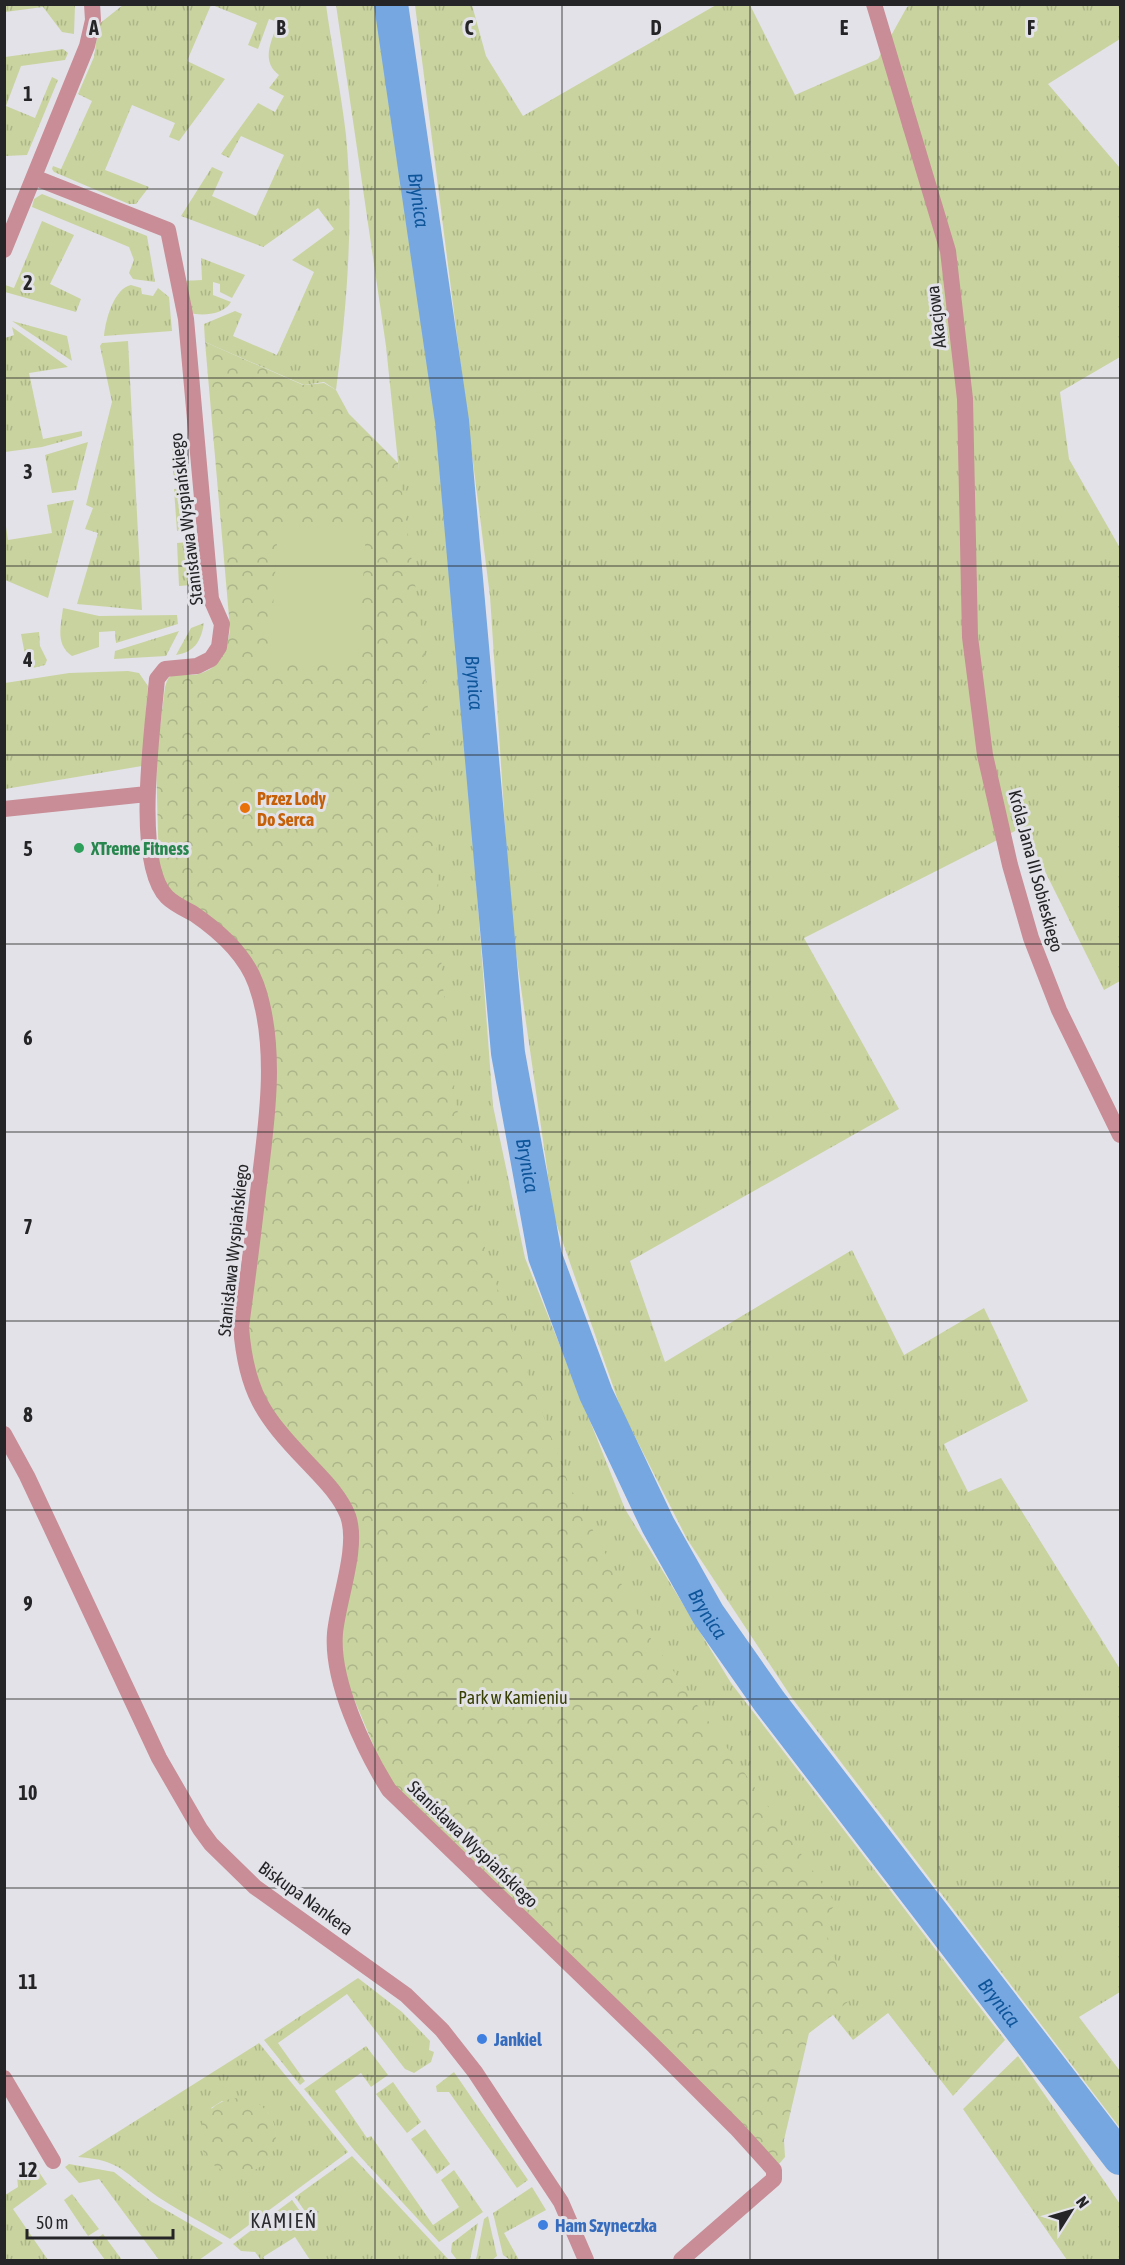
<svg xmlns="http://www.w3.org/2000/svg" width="1125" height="2265" viewBox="0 0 1125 2265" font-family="'Asap Condensed',sans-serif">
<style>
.grass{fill:url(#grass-tufts);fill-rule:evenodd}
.park{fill:url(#park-crowns)}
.garden{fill:#c9d39f}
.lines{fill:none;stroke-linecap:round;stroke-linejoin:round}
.river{stroke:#76a7e1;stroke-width:34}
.minor{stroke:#c88d96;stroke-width:16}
.tertiary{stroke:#c88d96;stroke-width:16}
.grid{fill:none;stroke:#252527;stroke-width:1.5;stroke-opacity:0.55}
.food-dot{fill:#e8710a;stroke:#e3e2e8;stroke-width:2}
.leisure-dot{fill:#2e9e5b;stroke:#e3e2e8;stroke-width:2}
.shop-dot{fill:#3f7fe0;stroke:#e3e2e8;stroke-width:2}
.labels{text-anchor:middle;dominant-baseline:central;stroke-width:6;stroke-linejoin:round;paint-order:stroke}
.street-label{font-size:18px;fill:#252527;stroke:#e3e2e8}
.food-label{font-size:18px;font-weight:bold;fill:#c56008;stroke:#e3e2e8;text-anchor:start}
.leisure-label{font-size:18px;font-weight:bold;fill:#27864d;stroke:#e3e2e8;text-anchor:start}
.park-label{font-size:18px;fill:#383f03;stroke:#e3e2e8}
.shop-label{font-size:18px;font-weight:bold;fill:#366cbe;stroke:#e3e2e8;text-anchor:start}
.water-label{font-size:20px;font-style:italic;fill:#0e559a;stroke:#e3e2e8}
.neighbourhood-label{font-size:20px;letter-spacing:1.5px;fill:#2d2d31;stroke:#e3e2e8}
.grid-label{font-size:20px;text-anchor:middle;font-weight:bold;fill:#252527;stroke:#e3e2e8;stroke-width:6;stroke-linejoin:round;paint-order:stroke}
</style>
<defs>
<pattern id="grass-tufts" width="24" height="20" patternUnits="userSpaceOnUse" patternTransform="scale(1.5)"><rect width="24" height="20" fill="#c9d39f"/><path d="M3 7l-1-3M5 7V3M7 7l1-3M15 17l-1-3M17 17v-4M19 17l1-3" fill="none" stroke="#acb589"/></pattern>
<pattern id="park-crowns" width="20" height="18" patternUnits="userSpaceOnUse" patternTransform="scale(1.5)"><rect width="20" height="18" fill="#c9d39f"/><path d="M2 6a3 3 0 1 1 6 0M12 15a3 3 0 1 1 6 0" fill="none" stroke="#acb589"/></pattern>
</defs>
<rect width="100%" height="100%" fill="#e3e2e8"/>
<!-- grass -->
<path class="grass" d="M 4,5 L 75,5 L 74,34 L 62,32 L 43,7 L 5,12 Z
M 123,5 L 211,5 L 187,61 L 225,79 L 179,141 L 169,137 L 175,123 L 132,105 L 105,170 L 149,187 L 136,204 L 129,204 L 54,172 L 52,169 L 53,166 L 61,169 L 92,101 L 78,94 L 94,57 L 99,24 Z
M 212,5 L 326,5 C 332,48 341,92 346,135 C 354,219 347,306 336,390 L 324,382 L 304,385 L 205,342 L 204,324 L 235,311 L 242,314 L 233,336 L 277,355 L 314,272 L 292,260 L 334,229 L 318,208 L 263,247 L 181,216 L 212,167 L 223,172 L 212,196 L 256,216 L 284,155 L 241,136 L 229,158 L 221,154 L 258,103 L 275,112 L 284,96 L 269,88 L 279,75 C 260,61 272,41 278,22 L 269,19 L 258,49 L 248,45 L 257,23 Z
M 336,5 L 379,5 L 446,480 L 493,1106 L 525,1258 L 625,1509 L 731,1683 L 1005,2040 L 953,2096 L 888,2013 L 853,2040 L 833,2015 L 809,2033 L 556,1489 L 461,1222 L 398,462 L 386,346 Z
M 415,5 L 472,5 L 486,56 L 523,116 L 716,5 L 750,5 L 795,95 L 878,59 L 907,7 L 911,5 L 1120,5 L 1120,39 L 1048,84 L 1120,168 L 1120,357 L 1060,392 L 1069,459 L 1120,548 L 1120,981 L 1104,990 L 1023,827 L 804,938 L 899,1109 L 630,1261 L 665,1362 L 852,1250 L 904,1355 L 984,1308 L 1028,1401 L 944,1444 L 968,1492 L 1001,1478 L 1120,1669 L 1120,1992 L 1079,2017 L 1120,2071 L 1120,2128 L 792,1698 L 687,1539 L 621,1409 L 554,1217 L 511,918 L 490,596 Z
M 63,49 L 68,53 L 65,60 L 21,66 L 6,106 L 35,118 L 52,77 L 58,80 L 27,155 L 5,156 L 5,57 Z
M 42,194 L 147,236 L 155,282 L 133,279 L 129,273 L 134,260 L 129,247 L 32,207 L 34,199 Z
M 42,221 L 74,235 L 50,284 L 81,299 L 76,312 L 5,292 L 5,285 L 14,288 Z
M 201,258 L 245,275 L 232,298 L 220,292 L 220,284 L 213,282 L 213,295 L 231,302 C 223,315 203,316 189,313 L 183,281 L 202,280 Z
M 131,285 L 141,288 L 142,294 L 153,296 L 158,288 L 169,297 L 172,331 L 104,336 C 105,321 114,288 131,285 Z
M 12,321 L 67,336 L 72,361 Z
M 12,327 L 68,367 L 29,373 L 43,439 L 82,431 L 82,436 L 42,447 L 5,452 L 5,338 L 14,335 Z
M 128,341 L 142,610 L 77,604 L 98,533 L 85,529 L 93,508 L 86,505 L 112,402 L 100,346 L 102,343 Z
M 180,434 L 183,478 L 174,479 L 171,435 Z
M 88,442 L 76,490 L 52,493 L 45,455 Z
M 184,488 L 186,530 L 177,531 L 174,489 Z
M 74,500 L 48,598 L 5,580 L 5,520 L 8,540 L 52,533 L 47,505 Z
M 188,542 L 191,585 L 179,586 L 177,543 Z
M 63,608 L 99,616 L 177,615 L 178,624 L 116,643 L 115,631 L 99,632 L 99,647 L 72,656 C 55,644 61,626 63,608 Z
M 204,623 C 201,641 195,652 176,655 L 191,628 Z
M 179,631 L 166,656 L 114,659 L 115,651 Z
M 39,632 L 40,646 L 47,660 L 45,665 L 33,668 L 27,665 L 21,634 Z
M 128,671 L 139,673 L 148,686 L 142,766 L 5,789 L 5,683 L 69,673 Z
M 358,1978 L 402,2012 L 430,2041 L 429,2050 L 434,2052 L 431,2062 L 414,2073 L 405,2069 L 347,1994 L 278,2043 L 305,2081 L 300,2085 L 264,2040 Z
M 259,2043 L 348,2152 L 230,2239 C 207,2225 181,2212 158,2197 C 125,2174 122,2160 78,2157 ZM 222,2101 L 268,2113 L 276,2136 L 268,2159 L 211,2108 Z
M 366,2046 L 388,2075 L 371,2087 L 361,2073 L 335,2091 L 367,2138 L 371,2136 L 433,2225 L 459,2207 L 441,2180 L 454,2170 L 483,2212 L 439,2242 L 355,2151 L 304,2089 Z
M 1018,2056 L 1120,2204 L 1120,2260 L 1067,2260 L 963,2109 Z
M 454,2072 L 528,2180 L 517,2188 L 449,2092 L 437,2092 L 436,2086 Z
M 393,2082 L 421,2122 L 407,2133 L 376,2094 Z
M 425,2129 L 450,2164 L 437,2174 L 411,2139 Z
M 352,2156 L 449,2260 L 310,2260 L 295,2237 L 263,2257 L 265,2260 L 261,2260 L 255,2252 L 241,2251 L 233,2244 L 292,2200 L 313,2229 L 316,2227 L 295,2197 Z
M 33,2163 L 47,2184 L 13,2209 L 48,2260 L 5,2260 L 5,2195 L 18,2187 L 17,2176 Z
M 69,2164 L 114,2172 L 152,2202 L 223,2243 L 199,2260 L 159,2260 L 99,2179 L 79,2183 L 65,2167 Z
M 532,2187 L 546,2210 L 504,2233 L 519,2260 L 510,2260 L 503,2255 L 493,2213 Z
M 72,2194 L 99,2229 L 88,2236 L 64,2200 Z
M 488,2216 L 497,2256 L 492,2260 L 476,2260 L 484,2219 Z
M 478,2223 L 470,2260 L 457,2260 L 451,2252 L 452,2243 Z
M 103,2234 L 122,2260 L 105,2260 L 92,2242 Z"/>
<!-- park -->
<path class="park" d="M 205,342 L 303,385 L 324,383 L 336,390 L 349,414 L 398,463 L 422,634 L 434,785 L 442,978 L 456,1101 L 473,1209 L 504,1309 L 569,1485 L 649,1636 L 836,1904 L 822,1920 L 849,2001 L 809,2033 L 784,2140 L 785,2157 L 779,2164 L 388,1780 L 344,1675 L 340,1642 L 356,1536 L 259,1390 L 247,1333 L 274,1109 L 260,977 L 170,892 L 159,870 L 156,760 L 165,687 C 167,682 167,677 173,675 C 178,673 186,675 192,675 C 218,673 228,650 230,628 Z
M200 2136a38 38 0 1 1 76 0a38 38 0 1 1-76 0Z"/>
<!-- garden -->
<path class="garden" d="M 278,525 L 366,530 L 358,664 L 270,658 Z"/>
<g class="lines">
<!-- river -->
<path class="river" id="s1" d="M 391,4 L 452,421 L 508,1053 L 545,1256 L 596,1394 L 658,1525 L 708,1614 L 769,1701 L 1120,2158"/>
<!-- minor -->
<path class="minor" d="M 36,178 L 168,230 L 186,319 L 211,599 L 222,624 L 219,647 L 211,659 L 197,666 L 165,669 L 157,679 C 153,726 133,863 167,897 C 174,904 185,909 194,914 C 219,931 245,954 256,984 C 279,1048 266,1127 258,1192 C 253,1237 247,1282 241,1327 C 246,1392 263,1416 307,1462 C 322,1478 340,1495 348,1516 C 359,1547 338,1600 335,1633 C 331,1681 364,1750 389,1790 L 652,2044 L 736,2128 L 774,2170 L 774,2179 L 681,2260
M 4,250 L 87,46 L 93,20 L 92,4
M 4,809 L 147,794
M 4,1434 L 27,1476 L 159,1758 L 200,1829 L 211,1844 L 255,1887 L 406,1995 L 442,2030 L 475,2072 L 561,2202 L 586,2260
M 4,2078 L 53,2161"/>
<!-- tertiary -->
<path class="tertiary" d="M 874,4 L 948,251 L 965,399 L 970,637 L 985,755 L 1010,865 L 1031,938 L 1059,1010 L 1120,1135"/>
</g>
<!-- grid -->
<path class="grid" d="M 188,4 L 188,2260M 375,4 L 375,2260M 562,4 L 562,2260M 750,4 L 750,2260M 938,4 L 938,2260M 4,189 L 1120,189M 4,378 L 1120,378M 4,566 L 1120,566M 4,755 L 1120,755M 4,944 L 1120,944M 4,1132 L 1120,1132M 4,1321 L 1120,1321M 4,1510 L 1120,1510M 4,1699 L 1120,1699M 4,1888 L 1120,1888M 4,2076 L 1120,2076"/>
<!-- markers -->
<circle class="food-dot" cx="245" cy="808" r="6"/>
<circle class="leisure-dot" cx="79" cy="848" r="6"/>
<g class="shop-dot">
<circle cx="482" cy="2039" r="6"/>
<circle cx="543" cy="2225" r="6"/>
</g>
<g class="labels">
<!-- street labels -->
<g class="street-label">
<text transform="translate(936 317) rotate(-97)">Akacjowa</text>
<text transform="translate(186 519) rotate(-97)">Stanisława Wyspiańskiego</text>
<text transform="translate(1036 871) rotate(75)">Króla Jana III Sobieskiego</text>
<text transform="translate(233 1250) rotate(-84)">Stanisława Wyspiańskiego</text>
<text transform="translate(473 1844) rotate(44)">Stanisława Wyspiańskiego</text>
<text transform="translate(306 1898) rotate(36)">Biskupa Nankera</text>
</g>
<!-- food labels -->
<g class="food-label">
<text x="257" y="798">Przez Lody<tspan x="257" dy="21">Do Serca</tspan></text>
</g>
<!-- leisure labels -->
<g class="leisure-label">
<text x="91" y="848">XTreme Fitness</text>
</g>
<!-- park labels -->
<g class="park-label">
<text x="513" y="1697">Park w Kamieniu</text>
</g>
<!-- shop labels -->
<g class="shop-label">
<text x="494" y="2039">Jankiel</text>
<text x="555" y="2225">Ham Szyneczka</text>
</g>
<!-- water labels -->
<g class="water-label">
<text stroke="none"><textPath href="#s1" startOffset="198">Brynica</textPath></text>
<text stroke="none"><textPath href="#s1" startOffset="684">Brynica</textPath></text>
<text stroke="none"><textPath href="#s1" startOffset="1170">Brynica</textPath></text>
<text stroke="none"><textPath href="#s1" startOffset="1656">Brynica</textPath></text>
<text stroke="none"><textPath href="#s1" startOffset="2142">Brynica</textPath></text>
</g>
<!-- neighbourhood labels -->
<g class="neighbourhood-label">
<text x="284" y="2220">KAMIEŃ</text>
</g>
</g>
<g class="grid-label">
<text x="94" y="35">A</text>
<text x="281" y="35">B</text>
<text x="469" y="35">C</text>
<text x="656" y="35">D</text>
<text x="844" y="35">E</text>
<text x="1031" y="35">F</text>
<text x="28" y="101">1</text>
<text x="28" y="290">2</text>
<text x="28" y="479">3</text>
<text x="28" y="667">4</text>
<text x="28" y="856">5</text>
<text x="28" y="1045">6</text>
<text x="28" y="1234">7</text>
<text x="28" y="1422">8</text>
<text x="28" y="1611">9</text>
<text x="28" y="1800">10</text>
<text x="28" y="1989">11</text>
<text x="28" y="2177">12</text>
</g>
<!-- border -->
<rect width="1125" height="2265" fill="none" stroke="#252527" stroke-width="12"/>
<!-- north arrow -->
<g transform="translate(1071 2211) rotate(53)" stroke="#e3e2e8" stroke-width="4.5" paint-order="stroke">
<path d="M0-4.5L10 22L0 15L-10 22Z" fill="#252527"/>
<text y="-9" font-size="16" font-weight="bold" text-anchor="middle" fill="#252527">N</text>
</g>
<!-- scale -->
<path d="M27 2229v9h146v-9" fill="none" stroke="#252527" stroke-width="3"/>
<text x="36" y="2229" font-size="18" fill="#252527" stroke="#e3e2e8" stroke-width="4.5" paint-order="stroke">50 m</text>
</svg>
